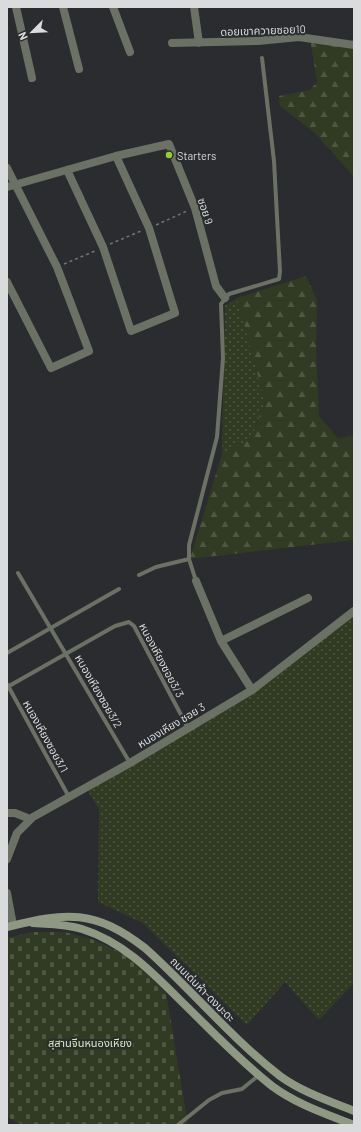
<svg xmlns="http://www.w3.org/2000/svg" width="361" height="1132" viewBox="0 0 361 1132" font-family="Barlow,'Noto Sans Thai',sans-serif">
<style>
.green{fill:url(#green-dots)}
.forest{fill:url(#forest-firs)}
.cemetery{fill:url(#cemetery-stones)}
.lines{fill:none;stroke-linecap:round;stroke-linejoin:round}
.path{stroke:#747577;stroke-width:1.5;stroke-dasharray:3 3;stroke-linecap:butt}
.service{stroke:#6b7164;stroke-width:4}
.minor{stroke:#6b7164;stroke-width:8}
.secondary{stroke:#8e9883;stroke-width:8}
.poi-dot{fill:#96cc39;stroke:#2b2c2f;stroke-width:1.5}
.labels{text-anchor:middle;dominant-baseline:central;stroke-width:4;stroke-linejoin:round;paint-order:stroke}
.street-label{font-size:11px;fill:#dadbdd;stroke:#2b2c2f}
.poi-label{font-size:11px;fill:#dadbdd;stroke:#2b2c2f;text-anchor:start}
.park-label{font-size:11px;fill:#d3edb5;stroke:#2b2c2f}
</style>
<defs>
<pattern id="green-dots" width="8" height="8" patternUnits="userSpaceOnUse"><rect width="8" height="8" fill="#313b23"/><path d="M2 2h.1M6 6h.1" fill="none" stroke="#4e5742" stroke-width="1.8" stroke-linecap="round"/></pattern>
<pattern id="forest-firs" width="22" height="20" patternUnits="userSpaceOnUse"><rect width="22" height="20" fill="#313b23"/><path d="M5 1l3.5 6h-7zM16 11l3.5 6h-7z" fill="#4e5742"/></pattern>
<pattern id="cemetery-stones" width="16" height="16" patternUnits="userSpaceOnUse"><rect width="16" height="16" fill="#313b23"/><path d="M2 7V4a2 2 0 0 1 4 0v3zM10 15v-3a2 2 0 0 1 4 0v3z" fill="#4e5742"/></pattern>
</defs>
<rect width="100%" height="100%" fill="#2b2c2f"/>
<!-- green -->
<path class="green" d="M 237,298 L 265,402 L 251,439 L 222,454 L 225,306 Z
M 354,612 L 354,983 L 319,1020 L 285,982 L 247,1025 L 143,923 L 98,902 L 99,809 L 86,788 L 258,685 Z"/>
<!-- forest -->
<path class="forest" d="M 310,39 L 354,44 L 354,177 L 315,133 L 280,106 L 279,96 L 310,90 L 317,82 Z
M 306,276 L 317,300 L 316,349 L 319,416 L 338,438 L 354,436 L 354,540 L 190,559 L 222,454 L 251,439 L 265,402 L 237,298 Z"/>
<!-- cemetery -->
<path class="cemetery" d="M 32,932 L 65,932 L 94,940 L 128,956 L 166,993 L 188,1125 L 23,1125 L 7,1117 L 7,938 Z"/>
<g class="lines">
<!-- path -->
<path class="path" d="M 156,225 L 187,211
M 110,244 L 141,231
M 64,264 L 95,251"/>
<!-- service -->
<path class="service" d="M 18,573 L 130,763
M 139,575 L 156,567 L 189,559
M 196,581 L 189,559 L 189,545 L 217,437 L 223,358 L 221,304 L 229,294 L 279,279 L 280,272 L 274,161 L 262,58
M 7,653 L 119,589
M 7,684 L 69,797
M 9,686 L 115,626 L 129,622 L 134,626 L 188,728
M 178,1125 L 209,1100 L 222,1093 L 242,1089 L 259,1075"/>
<!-- minor -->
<path class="minor" d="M 16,7 L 32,78
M 63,7 L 79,69
M 113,7 L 130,52
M 194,7 L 199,43
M 172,43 L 258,41 L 299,37 L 354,45
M 7,168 L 57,267 L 89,351 L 51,368 L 7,282
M 67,170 L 103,247 L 131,331 L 175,313 L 149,228 L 116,156
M 7,187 L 116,156 L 169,144 L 195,208 L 216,286 L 225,298
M 196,581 L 221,641 L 252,690
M 221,641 L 308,598
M 7,813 L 15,813 L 30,819
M 7,859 L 17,833 L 33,817 L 130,763 L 252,690 L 354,611
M 7,893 L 13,925"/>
<!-- secondary -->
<path class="secondary" d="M 33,923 C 49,924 66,924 82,929 C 123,942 151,971 181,1001 C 211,1030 239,1060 272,1086 C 296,1104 326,1114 354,1125
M 7,927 C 67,912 94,909 145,948 C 191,989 231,1038 280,1076 C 302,1092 329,1101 354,1111"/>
</g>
<!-- markers -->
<circle class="poi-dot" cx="169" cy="155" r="4"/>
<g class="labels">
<!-- street labels -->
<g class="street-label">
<text transform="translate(263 30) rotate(-2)">ดอยเขาควายซอย10</text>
<text transform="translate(206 211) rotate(72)">ซอย 9</text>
<text transform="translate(162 660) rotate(62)">หนองเหียงซอย3/3</text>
<text transform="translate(99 691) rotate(60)">หนองเหียงซอย3/2</text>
<text transform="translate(171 725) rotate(-31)">หนองเหียง ซอย 3</text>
<text transform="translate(46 736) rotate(61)">หนองเหียงซอย3/1</text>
<text transform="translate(203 989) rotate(45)">ถนนเด่นห้า-ดงมะดะ</text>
</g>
<!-- poi labels -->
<g class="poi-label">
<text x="177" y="155">Starters</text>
</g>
<!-- park labels -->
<g class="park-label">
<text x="90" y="1042">สุสานจีนหนองเหียง</text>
</g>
</g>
<!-- border -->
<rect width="361" height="1132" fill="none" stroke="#dadbdd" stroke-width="16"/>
<!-- north arrow -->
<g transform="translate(32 32) rotate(246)" stroke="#2b2c2f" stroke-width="3" paint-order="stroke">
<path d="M0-3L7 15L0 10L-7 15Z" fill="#dadbdd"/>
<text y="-6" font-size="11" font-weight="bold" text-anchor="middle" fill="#dadbdd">N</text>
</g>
</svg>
